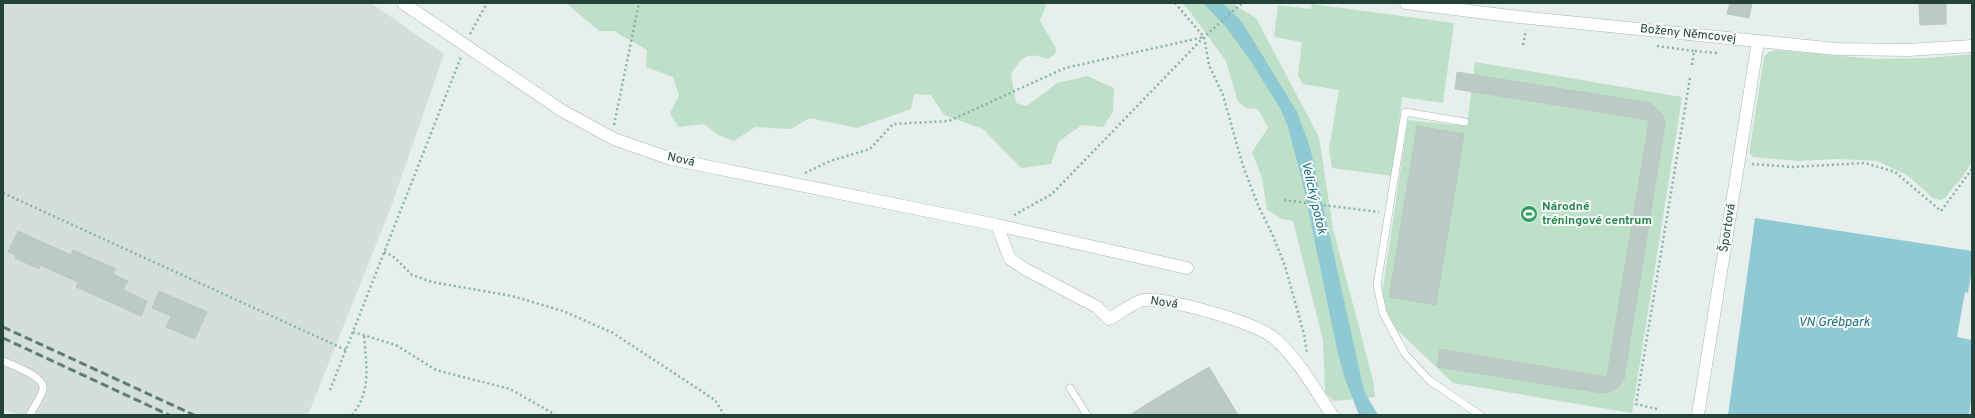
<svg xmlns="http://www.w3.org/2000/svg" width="1975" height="418" viewBox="0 0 1975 418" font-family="Overpass,sans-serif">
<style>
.built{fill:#d4dfda}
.green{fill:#bfe0c8}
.water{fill:#8ec9d4}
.building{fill:#bbcac4;stroke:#b8c9c2}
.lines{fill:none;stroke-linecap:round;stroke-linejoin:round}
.lane-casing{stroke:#a8b8b2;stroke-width:8}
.street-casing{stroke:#a8b8b2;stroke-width:13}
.path{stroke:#86b3a5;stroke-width:2.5;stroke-dasharray:2 3;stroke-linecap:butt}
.lane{stroke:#fff;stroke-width:7}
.street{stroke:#fff;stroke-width:12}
.rail{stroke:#5f7d75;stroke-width:3;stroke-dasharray:8 4;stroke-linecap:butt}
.labels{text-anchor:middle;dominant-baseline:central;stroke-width:4;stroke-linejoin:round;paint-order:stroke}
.street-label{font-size:12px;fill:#24423a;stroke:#f7fbf9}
.leisure-label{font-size:12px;font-weight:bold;fill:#27864d;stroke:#f7fbf9;text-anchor:start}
.water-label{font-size:13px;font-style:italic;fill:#1c6f80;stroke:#f7fbf9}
</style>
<rect width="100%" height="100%" fill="#e6efeb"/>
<!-- built -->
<path class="built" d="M 3,3 L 371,3 L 444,54 L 391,207 L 308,415 L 18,415 L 3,409 Z"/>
<!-- green -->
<path class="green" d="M 569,3 L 1047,3 L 1040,21 L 1056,48 L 1055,54 L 1048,59 C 1026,51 1023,57 1011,74 L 1016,103 L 1027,106 L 1057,83 L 1087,76 L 1114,88 L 1113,112 L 1103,127 L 1082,125 L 1059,141 L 1051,164 L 1021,168 L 983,129 L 944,115 L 931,95 L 914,94 L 911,109 L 857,128 L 810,118 L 791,129 L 755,127 L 734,141 L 718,135 L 704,124 L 678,127 L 670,113 L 679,95 L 673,77 L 646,67 L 647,50 L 614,31 L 599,31 L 568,5 Z
M 1181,3 L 1235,3 L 1236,6 L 1256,18 L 1319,137 L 1333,229 L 1373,380 L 1375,397 L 1334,401 L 1325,393 L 1323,340 L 1293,221 L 1282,219 L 1267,210 L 1262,178 L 1252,152 L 1268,128 L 1258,109 L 1246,108 L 1238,102 L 1226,61 L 1188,9 Z
M 1312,4 L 1454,23 L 1443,103 L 1402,97 L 1392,176 L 1332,168 L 1329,149 L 1339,90 L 1303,84 L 1298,76 L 1302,42 L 1274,37 L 1278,5 L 1311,9 Z
M 1775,50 L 1875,59 L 1929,58 L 1972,54 L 1972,161 L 1966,172 L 1945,198 L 1940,200 L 1933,198 L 1907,175 L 1877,161 L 1838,159 L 1798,161 L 1753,157 L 1750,154 L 1750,148 L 1764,57 L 1769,52 Z
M 1475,62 L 1682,97 L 1632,413 L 1453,383 L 1393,326 L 1381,301 L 1408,120 L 1467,126 Z"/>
<!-- water -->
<path class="water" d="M 1203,3 L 1223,3 L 1242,22 L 1297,112 L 1310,147 L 1361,377 L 1365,393 L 1378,415 L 1359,415 L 1344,376 L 1337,349 L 1302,180 L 1287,124 L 1280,108 L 1250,60 L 1226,27 Z
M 1755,218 L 1972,251 L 1972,269 L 1968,293 L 1965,292 L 1957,337 L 1972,340 L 1972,393 L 1969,415 L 1728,415 Z"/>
<!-- building -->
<path class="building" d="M 1730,3 L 1752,3 L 1749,18 L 1727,14 Z
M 1919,3 L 1946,3 L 1946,24 L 1920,25 Z
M 1457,72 L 1650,103 L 1663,115 L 1665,124 L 1624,379 L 1619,386 L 1613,391 L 1601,393 L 1437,367 L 1440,349 L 1607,377 L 1649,120 L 1455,89 Z
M 1417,126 L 1464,134 L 1436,305 L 1389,297 Z
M 18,231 L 71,255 L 73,250 L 116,269 L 113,274 L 128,281 L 123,290 L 147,301 L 141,316 L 76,287 L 78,282 L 40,265 L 39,269 L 15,258 L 16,255 L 8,252 Z
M 159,291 L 207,312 L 195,339 L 166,327 L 171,316 L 152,308 Z
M 1209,367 L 1238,415 L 1130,415 L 1155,399 Z"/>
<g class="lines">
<!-- lane casing -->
<g class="lane-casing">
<path id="lane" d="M 1465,122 L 1405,112 L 1377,285 L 1383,313 L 1405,354 L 1429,380 L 1480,415
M 3,361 C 12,365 46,377 43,389 C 41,397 34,407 30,415
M 1070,388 L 1087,415"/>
</g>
<!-- street casing -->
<g class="street-casing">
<path id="street" d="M 403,3 L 561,110 L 614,139 L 671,159 L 997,225 L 1187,268
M 1406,3 L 1510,16 L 1836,49 L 1908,50 L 1972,46
M 997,225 L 1010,259 L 1025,269 L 1097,307 L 1109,319 C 1117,315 1135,301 1144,300 C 1169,298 1254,322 1274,338 C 1296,356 1316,391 1332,415
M 1698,415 L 1758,41"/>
</g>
<!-- path -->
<path class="path" d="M 1175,3 L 1204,37 L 1209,65 L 1223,95 L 1243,166 L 1258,205 L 1273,236 L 1285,266 L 1304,334 L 1307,354
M 470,34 L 487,3
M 1523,45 L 1526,30
M 1657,46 L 1694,51
M 1692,65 L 1694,51 L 1718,53
M 614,125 L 639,3
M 1752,164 L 1793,167 L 1865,163 L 1895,172 L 1941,211 L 1972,169
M 805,173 L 830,161 L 870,149 L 893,124 L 949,121 L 1065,68 L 1204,37
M 3,193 L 346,350
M 1284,200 L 1379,212
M 1014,215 L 1052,194 L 1204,37 L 1242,3
M 384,252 L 393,256 L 412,275 L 432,282 L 512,296 L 563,311 L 613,333 L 715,400 L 724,415
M 353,332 L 396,345 L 436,370 L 510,389 L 556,415
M 330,390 L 461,57
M 1657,409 L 1636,404 L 1690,78
M 352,415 C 372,391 366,364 364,335"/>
<!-- lane -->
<use href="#lane" class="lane"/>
<!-- street -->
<use href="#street" class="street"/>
<!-- rail -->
<path class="rail" d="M 3,327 L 194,415
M 3,338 L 169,415"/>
</g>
<!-- icons -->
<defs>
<g id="stadium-disc" transform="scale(0.9)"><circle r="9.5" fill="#2e9e5b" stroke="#f7fbf9"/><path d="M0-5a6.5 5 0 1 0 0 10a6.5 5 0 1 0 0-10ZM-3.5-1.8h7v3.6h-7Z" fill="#fff"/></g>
</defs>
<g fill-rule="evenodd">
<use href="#stadium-disc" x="1529" y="214"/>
</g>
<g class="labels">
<!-- street labels -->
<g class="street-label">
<text transform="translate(1688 34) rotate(6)">Boženy Němcovej</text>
<text transform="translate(681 160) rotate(13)">Nová</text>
<text transform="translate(1728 228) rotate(-81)">Športová</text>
<text transform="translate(1164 303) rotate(8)">Nová</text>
</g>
<!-- leisure labels -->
<g class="leisure-label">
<text x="1542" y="207">Národné<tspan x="1542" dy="14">tréningové centrum</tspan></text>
</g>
<!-- water labels -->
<g class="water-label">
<text transform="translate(1313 198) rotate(77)">Velický potok</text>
<text x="1834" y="323">VN Grébpark</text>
</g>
</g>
<!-- border -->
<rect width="1975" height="418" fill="none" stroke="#24423a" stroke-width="8"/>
</svg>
